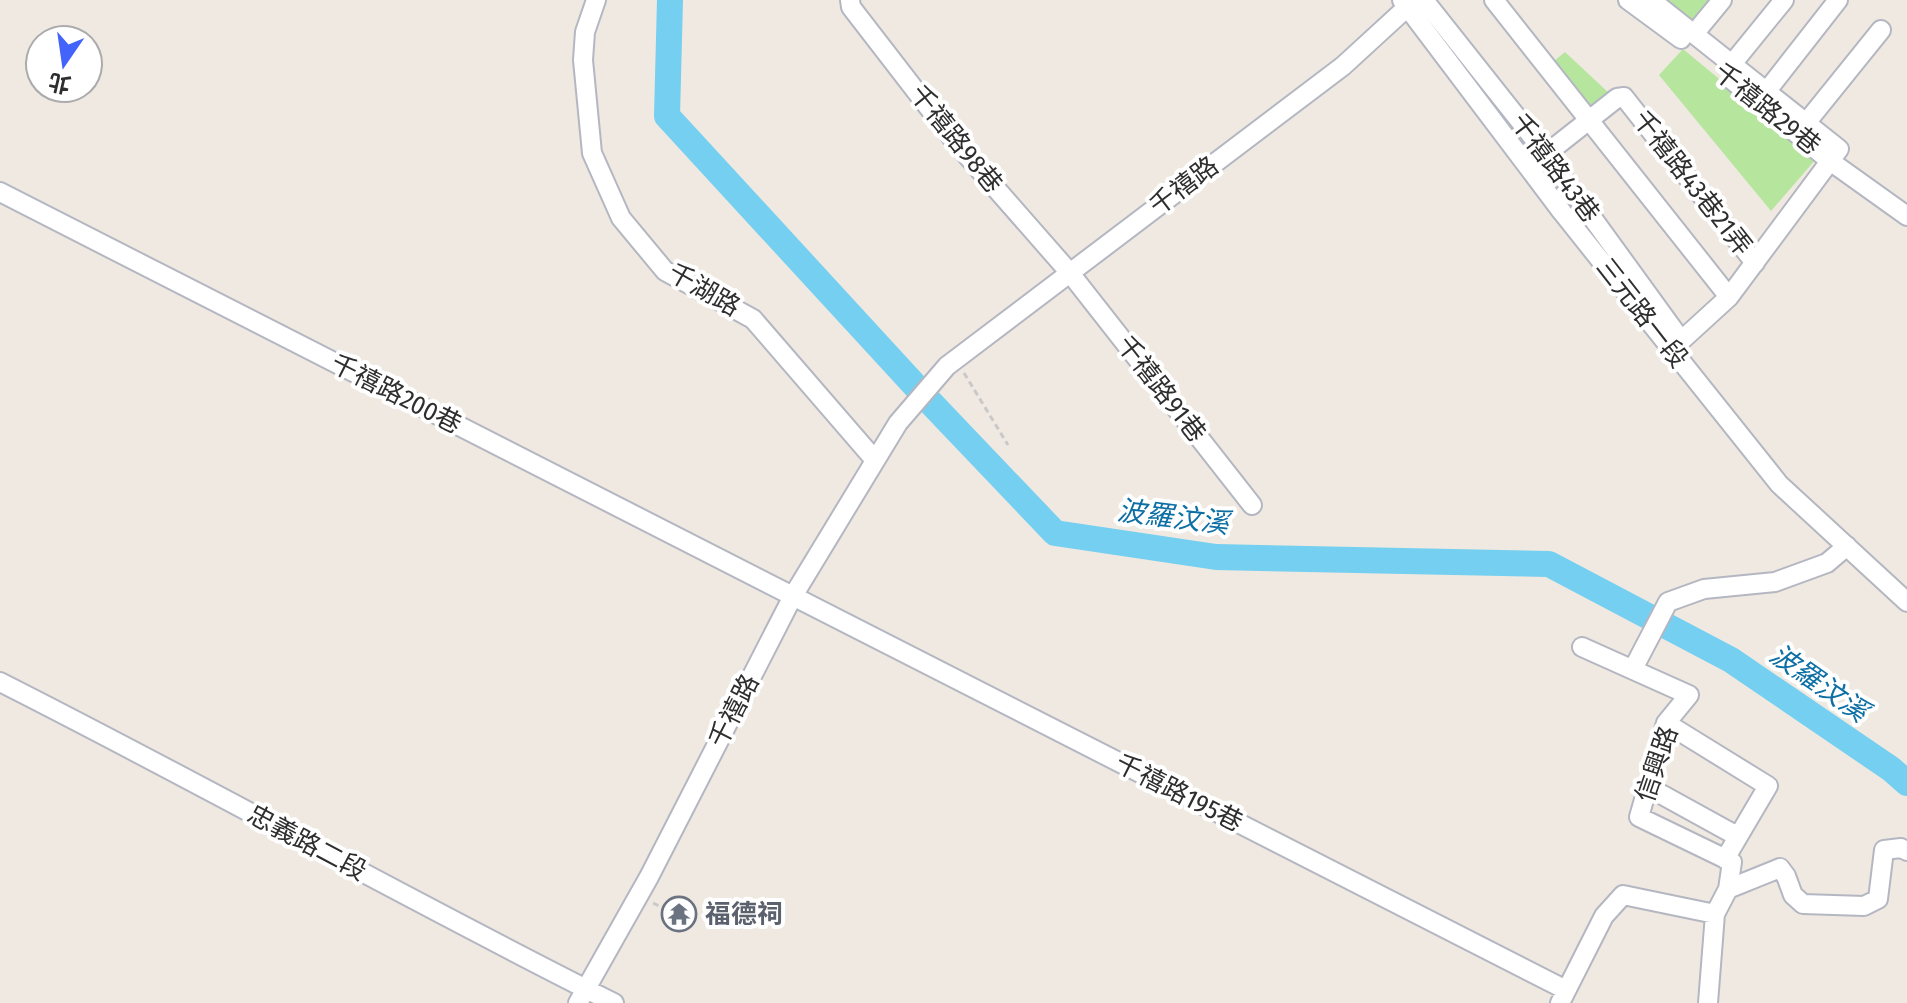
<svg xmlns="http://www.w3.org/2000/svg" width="1907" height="1003" viewBox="0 0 1907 1003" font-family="'Fira Sans Condensed','Noto Sans TC',sans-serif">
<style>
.green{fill:#b6e59e}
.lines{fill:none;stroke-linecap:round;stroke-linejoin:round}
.river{stroke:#75cff0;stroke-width:26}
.minor-casing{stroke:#b4b7c1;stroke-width:22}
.path{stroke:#c9c9c9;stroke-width:3;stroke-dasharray:6 4;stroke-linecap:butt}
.minor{stroke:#fff;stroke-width:18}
.labels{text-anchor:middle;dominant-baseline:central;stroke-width:8;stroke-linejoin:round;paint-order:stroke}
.street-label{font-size:26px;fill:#2e2e2e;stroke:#fff}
.worship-label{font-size:26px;font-weight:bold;fill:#5b616d;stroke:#fff;text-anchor:start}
.water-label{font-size:28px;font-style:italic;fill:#0d6fa3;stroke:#fff}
</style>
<rect width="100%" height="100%" fill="#efe9e1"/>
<!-- green -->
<path class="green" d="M 1664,0 L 1713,0 L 1694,24 Z
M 1683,49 L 1816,159 L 1771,211 L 1659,75 Z
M 1565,52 L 1610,94 L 1592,111 L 1554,61 Z"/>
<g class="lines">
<!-- river -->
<path class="river" d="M 670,0 L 667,116 L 931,403 L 1055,533 L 1216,557 L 1549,564 L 1731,660 L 1891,769 L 1907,783"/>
<!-- minor casing -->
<g class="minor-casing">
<path id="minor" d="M 596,0 L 585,32 L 583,60 L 592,153 L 621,218 L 665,271 L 753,319 L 874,459
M 850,0 L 851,7 L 956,143 L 1070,273 L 1252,505
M 1402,0 L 1562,212 L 1779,484 L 1907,602
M 1424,0 L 1546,154 L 1681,340
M 1494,0 L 1729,297
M 1628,0 L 1681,39
M 1651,0 L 1839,149 L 1729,297 L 1671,350
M 1694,34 L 1722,0
M 1732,64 L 1784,0
M 1732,80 L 1830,161 L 1907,216
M 1766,92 L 1838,0
M 1806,123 L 1881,30
M 1546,154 L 1617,98 L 1624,97 L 1755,263
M 0,192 L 1566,990
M 1633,669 L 1668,602 L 1704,589 L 1775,582 L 1827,563 L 1847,546
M 0,682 C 206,786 408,900 614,1003
M 1666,723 L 1768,786 L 1725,859
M 1648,787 L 1737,836
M 1728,889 L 1780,868 L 1786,876 L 1793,895 L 1803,904 L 1864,906 L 1878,899 L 1884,850 L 1901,848 L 1907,851
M 578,1003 L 649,877 L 793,596 L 898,423 L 947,366 L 1343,66 L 1415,0
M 1560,1003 L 1604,916 L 1623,895 L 1715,914 L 1728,889 L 1732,862 L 1639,817 L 1666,723 L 1689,695 L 1582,647
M 1708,1003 L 1715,914"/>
</g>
<!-- path -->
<path class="path" d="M 964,373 L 1008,445
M 653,903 L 668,910"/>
<!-- minor -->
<use href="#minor" class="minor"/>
</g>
<!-- icons -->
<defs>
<g id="temple-ring" transform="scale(1.8)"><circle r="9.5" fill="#fff" stroke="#6b7280" stroke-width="1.5"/><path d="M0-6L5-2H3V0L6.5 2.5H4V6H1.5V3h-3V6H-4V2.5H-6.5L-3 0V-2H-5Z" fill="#6b7280"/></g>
</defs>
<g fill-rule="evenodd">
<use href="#temple-ring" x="679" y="914"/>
</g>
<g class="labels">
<!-- street labels -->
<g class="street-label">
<text transform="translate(1767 109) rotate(39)">千禧路29巷</text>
<text transform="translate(956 139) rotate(51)">千禧路98巷</text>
<text transform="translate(1555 168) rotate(53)">千禧路43巷</text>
<text transform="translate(1692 183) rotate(52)">千禧路43巷21弄</text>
<text transform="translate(1184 186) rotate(-37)">千禧路</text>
<text transform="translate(704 290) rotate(30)">千湖路</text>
<text transform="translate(1642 313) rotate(52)">三元路一段</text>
<text transform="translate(1161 389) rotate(52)">千禧路91巷</text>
<text transform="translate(396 394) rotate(27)">千禧路200巷</text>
<text transform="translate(734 711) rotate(-63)">千禧路</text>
<text transform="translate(1657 764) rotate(-71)">信興路</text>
<text transform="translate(1179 793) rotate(27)">千禧路195巷</text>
<text transform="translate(307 843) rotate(28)">忠義路二段</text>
</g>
<!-- worship labels -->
<g class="worship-label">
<text x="705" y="914">福德祠</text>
</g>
<!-- water labels -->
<g class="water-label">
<text transform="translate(1173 517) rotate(7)">波羅汶溪</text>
<text transform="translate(1819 683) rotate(35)">波羅汶溪</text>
</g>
</g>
<!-- north arrow -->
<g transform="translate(64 64) rotate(193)"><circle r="38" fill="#ffffff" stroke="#ababab" stroke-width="2"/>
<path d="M0-6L14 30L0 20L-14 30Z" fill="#4264fb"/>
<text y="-12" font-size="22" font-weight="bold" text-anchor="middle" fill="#2e2e2e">北</text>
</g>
</svg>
